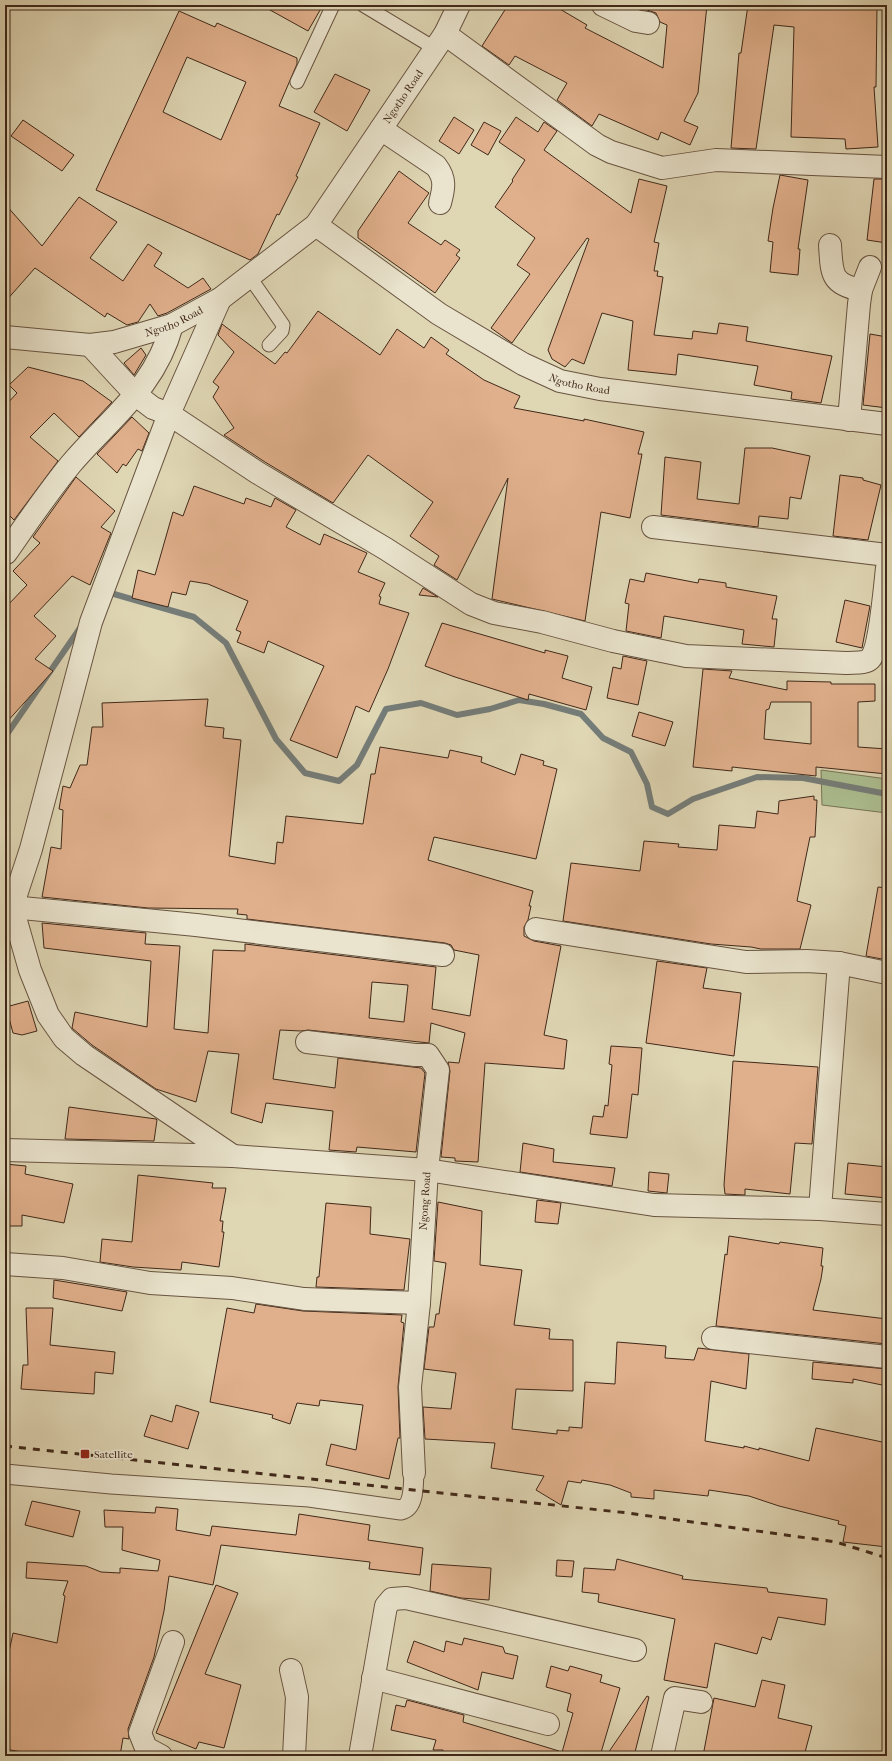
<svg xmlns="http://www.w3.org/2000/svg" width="892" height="1761" viewBox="0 0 892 1761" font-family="'IM FELL French Canon',serif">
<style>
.green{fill:#acbf91;stroke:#767455}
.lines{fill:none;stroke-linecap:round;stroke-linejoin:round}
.stream{stroke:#757d79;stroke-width:6}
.building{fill:#e0b08c;stroke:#402819;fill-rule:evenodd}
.service-casing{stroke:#685440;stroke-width:15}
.pedestrian-casing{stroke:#685440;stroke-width:21}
.minor-casing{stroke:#685440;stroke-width:24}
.service{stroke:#eae4ce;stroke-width:13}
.pedestrian{stroke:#eae4ce;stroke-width:19}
.minor{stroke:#eae4ce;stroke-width:22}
.rail{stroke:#402819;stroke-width:3;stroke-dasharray:7 7;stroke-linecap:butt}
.poi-dot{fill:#8f2418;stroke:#eae4ce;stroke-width:1.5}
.labels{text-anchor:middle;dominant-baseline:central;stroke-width:3.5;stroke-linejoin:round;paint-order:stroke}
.street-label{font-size:11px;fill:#402819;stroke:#eae4ce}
.poi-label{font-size:11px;fill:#402819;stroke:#eae4ce;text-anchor:start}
</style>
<rect width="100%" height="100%" fill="#dfd6b4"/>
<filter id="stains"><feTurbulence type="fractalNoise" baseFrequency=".005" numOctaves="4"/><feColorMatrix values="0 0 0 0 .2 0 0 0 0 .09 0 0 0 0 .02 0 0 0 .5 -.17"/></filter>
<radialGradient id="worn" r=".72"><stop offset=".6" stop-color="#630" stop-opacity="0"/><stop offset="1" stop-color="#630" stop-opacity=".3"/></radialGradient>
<!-- green -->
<path class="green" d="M 821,770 L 887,779 L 887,813 L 822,805 Z"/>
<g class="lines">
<!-- stream -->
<path class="stream" d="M 107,592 L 194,617 L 226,643 L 276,739 L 305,773 L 339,781 L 357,765 L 386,709 L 421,703 L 457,715 L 490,709 L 519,700 L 544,704 L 581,714 L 603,738 L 631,752 L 647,784 L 652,807 L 668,814 L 693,799 L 757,777 L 803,778 L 887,794
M 5,737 L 80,628"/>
</g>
<!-- building -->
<path class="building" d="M 261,5 L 323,5 L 308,31 Z
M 508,5 L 553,5 L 587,25 L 585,28 L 663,68 L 667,25 L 660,22 L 656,13 L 632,5 L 707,5 L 698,93 L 684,121 L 698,127 L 690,145 L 661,132 L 658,140 L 599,114 L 592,126 L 557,100 L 567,83 L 515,56 L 509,65 L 482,46 Z
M 748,5 L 877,5 L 876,87 L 874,87 L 878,147 L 846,149 L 845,139 L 791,137 L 794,27 L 774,25 L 756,149 L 731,148 L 739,53 L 741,53 Z
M 179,11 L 215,27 L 217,23 L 297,58 L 297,64 L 279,106 L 320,123 L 296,176 L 298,177 L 279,215 L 277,214 L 258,254 L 250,260 L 96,190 ZM 187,57 L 246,82 L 221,140 L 163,112 Z
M 335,74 L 370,90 L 347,131 L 314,112 Z
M 454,117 L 474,130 L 459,154 L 439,141 Z
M 516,117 L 538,132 L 544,122 L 557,131 L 544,150 L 631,213 L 639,179 L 667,186 L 654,242 L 659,243 L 654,271 L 658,271 L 657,276 L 663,277 L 654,335 L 692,339 L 693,331 L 717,334 L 719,323 L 748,327 L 746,341 L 832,356 L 821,403 L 791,399 L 792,392 L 754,385 L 758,366 L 678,354 L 676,375 L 628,370 L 633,321 L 602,313 L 584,364 L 572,359 L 565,367 L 552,359 L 548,350 L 589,239 L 587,238 L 512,343 L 491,328 L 530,274 L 517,265 L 535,238 L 495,207 L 513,181 L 512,180 L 525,160 L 499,142 Z
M 23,120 L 74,155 L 62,171 L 11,136 Z
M 484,122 L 501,131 L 488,155 L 471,145 Z
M 399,171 L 429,193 L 408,223 L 441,245 L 445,240 L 460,250 L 456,255 L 460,258 L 435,293 L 358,238 L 358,231 Z
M 780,175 L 808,180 L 798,249 L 800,249 L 798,275 L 770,272 L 773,242 L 768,241 L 773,208 Z
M 874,179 L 887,179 L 887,243 L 867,240 Z
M 79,197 L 117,222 L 90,258 L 123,281 L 148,244 L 162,253 L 154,266 L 188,288 L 203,278 L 211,289 L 167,313 L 158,316 L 150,304 L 138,322 L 127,325 L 107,313 L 105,317 L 35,268 L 5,302 L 5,204 L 42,246 Z
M 318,311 L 380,355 L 397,329 L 424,348 L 431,337 L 449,350 L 446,354 L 484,380 L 520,396 L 514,408 L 584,421 L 584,419 L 644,432 L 638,454 L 642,454 L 630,518 L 601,512 L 585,621 L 492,599 L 508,478 L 457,580 L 434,565 L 439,556 L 410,536 L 433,502 L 368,455 L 333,503 L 265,462 L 224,435 L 234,428 L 213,397 L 219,387 L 213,382 L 234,352 L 218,335 L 222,324 L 275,364 L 285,352 L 287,353 Z
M 870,334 L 887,337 L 887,408 L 863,405 Z
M 141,348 L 146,355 L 134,375 L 124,363 Z
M 28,367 L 83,381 L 112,402 L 79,437 L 54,413 L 30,437 L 58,461 L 14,520 L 5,511 L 5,406 L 17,393 L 9,385 Z
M 132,417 L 149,433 L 142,451 L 138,449 L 126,466 L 123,464 L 117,473 L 97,454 Z
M 745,448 L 772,448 L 810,456 L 801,499 L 790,497 L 788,519 L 759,516 L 758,527 L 661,515 L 665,457 L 701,462 L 697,499 L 739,504 Z
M 840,475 L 863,478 L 863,480 L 881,485 L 868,540 L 833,536 Z
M 76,477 L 115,511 L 101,527 L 111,533 L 90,585 L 72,576 L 34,616 L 56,636 L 35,659 L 53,671 L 5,724 L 5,608 L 27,585 L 13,571 L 40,543 L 33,537 Z
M 194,486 L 244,504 L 246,498 L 271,507 L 275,498 L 296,510 L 286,527 L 320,545 L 324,534 L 367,553 L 358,572 L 385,583 L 379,596 L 381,597 L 379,604 L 409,613 L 388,669 L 369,712 L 356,706 L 337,758 L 290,740 L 324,666 L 268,641 L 264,653 L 237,642 L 241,632 L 236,630 L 248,601 L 208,584 L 190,581 L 186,595 L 172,592 L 168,607 L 132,598 L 138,570 L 155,575 L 173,512 L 183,516 Z
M 646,573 L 698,583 L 699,579 L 726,583 L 726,587 L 777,596 L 772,619 L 777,619 L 774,647 L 742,644 L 744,630 L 664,616 L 661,638 L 626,631 L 629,604 L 625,603 L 630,579 L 644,582 Z
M 423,588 L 438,597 L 419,595 Z
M 845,600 L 870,606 L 862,648 L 836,642 Z
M 442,623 L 545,653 L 545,650 L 568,656 L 562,678 L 592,687 L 586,710 L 529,694 L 528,700 L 455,677 L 425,666 Z
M 623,656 L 647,661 L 638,705 L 607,698 L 613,667 L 621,669 Z
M 703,669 L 732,671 L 729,678 L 787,690 L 787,681 L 831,682 L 831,684 L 875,684 L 875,701 L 858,702 L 858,747 L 887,749 L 887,774 L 816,767 L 816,776 L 732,767 L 732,771 L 693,767 ZM 771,702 L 811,702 L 811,744 L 764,739 L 766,710 L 769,709 Z
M 208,699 L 205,726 L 224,728 L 223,738 L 241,740 L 229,856 L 275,864 L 277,842 L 283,843 L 286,816 L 363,824 L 371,774 L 375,774 L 380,747 L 448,758 L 450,750 L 482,757 L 481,762 L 515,775 L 521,754 L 544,761 L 543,765 L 557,769 L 536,859 L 434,837 L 428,860 L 533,891 L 529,906 L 531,906 L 528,920 L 524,927 L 524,936 L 534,941 L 561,946 L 544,1035 L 567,1040 L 564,1069 L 485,1063 L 478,1162 L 455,1161 L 455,1158 L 441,1157 L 450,1071 L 448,1062 L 459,1063 L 465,1033 L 431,1023 L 429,1043 L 308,1030 L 301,1031 L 280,1030 L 273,1079 L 335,1088 L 338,1058 L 421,1068 L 425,1073 L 416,1152 L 357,1147 L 356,1152 L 329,1150 L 333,1111 L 266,1103 L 262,1123 L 231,1113 L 239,1054 L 208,1051 L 196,1102 L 156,1089 L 92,1045 L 72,1028 L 75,1012 L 147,1027 L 151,961 L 44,948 L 42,923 L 146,933 L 145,944 L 180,946 L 174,1029 L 208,1033 L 213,950 L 245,951 L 245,944 L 436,967 L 432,1009 L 470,1016 L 479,955 L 454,950 L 451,945 L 445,943 L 247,919 L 247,915 L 237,914 L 238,909 L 148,908 L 42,897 L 51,847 L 61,849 L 63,810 L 59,809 L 63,786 L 70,788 L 80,765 L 87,765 L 92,727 L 103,727 L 102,703 ZM 372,982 L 408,985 L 404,1022 L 369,1018 Z
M 639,712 L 673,722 L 665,746 L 632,736 Z
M 814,796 L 814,800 L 817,800 L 815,837 L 810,837 L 797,901 L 811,905 L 800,949 L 761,949 L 751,947 L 711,944 L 563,921 L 571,863 L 640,871 L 644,841 L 679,844 L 678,847 L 717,850 L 719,825 L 755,828 L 757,811 L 778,814 L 779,801 Z
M 878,887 L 887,888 L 887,960 L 866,956 Z
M 657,961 L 707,968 L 703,988 L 741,993 L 734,1056 L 646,1043 Z
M 28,1001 L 37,1031 L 22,1035 L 13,1033 L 6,1007 Z
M 611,1046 L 642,1048 L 638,1095 L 632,1094 L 627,1138 L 590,1134 L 593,1116 L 603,1117 L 605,1105 L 608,1106 L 612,1065 L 609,1064 Z
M 733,1061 L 818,1067 L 812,1144 L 795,1143 L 790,1194 L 745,1189 L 745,1195 L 725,1194 L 724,1185 Z
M 69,1107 L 156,1119 L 157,1120 L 154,1141 L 65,1139 Z
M 523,1143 L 554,1149 L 553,1162 L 615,1168 L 612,1186 L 520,1172 Z
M 848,1163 L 887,1167 L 887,1198 L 845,1194 Z
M 5,1164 L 26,1166 L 25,1174 L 73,1184 L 64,1223 L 22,1215 L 22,1226 L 5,1226 Z
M 649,1172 L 669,1174 L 667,1193 L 648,1191 Z
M 138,1175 L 213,1183 L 212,1188 L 226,1188 L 220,1221 L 223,1221 L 222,1232 L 224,1232 L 219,1267 L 182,1262 L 181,1270 L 133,1267 L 100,1262 L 102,1239 L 132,1242 Z
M 537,1200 L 561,1203 L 558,1224 L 535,1222 Z
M 438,1202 L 482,1211 L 480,1265 L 522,1270 L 514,1325 L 550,1329 L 549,1339 L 573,1340 L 573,1391 L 516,1389 L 512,1429 L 557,1434 L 557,1430 L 569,1431 L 569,1427 L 582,1428 L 585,1382 L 615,1384 L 617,1342 L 666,1346 L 665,1358 L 694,1360 L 698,1348 L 749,1354 L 746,1389 L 711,1381 L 705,1441 L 744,1448 L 744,1446 L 759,1450 L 759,1448 L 809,1461 L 816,1428 L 887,1443 L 887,1547 L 843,1542 L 846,1526 L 838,1524 L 839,1521 L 779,1506 L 749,1496 L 709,1490 L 708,1496 L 654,1490 L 654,1499 L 631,1497 L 631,1493 L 610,1485 L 582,1480 L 581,1483 L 568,1481 L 561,1505 L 536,1490 L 544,1476 L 491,1468 L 495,1443 L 425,1439 L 423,1407 L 451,1409 L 456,1373 L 424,1369 L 429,1327 L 434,1327 L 436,1314 L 439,1314 L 446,1263 L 434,1261 Z
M 326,1203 L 371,1207 L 370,1234 L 410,1239 L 404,1290 L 316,1287 L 317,1277 L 319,1277 Z
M 729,1236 L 779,1244 L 780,1242 L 823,1248 L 821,1266 L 823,1266 L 821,1279 L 813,1310 L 887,1319 L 887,1344 L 716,1326 L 725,1254 L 727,1255 Z
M 54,1280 L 127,1292 L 122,1311 L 53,1298 Z
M 256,1304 L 303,1311 L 402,1315 L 401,1322 L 404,1323 L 398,1387 L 400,1438 L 398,1438 L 389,1479 L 326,1465 L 331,1444 L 356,1450 L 363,1405 L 320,1400 L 319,1406 L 297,1403 L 290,1424 L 272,1418 L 273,1415 L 210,1402 L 227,1308 L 254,1313 Z
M 26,1308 L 53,1308 L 50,1345 L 115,1352 L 113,1374 L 95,1372 L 94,1394 L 21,1389 L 23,1365 L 28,1365 Z
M 813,1362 L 887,1369 L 887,1386 L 853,1379 L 853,1383 L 812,1379 Z
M 176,1405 L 199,1412 L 188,1449 L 144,1436 L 151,1415 L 172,1422 Z
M 32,1501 L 80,1511 L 73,1537 L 25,1525 Z
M 156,1507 L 178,1509 L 176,1530 L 210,1536 L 212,1526 L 296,1535 L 299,1514 L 370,1525 L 368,1540 L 423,1548 L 420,1575 L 369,1569 L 370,1562 L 221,1545 L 213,1585 L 169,1576 L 164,1611 L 154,1657 L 128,1729 L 129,1739 L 123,1738 L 120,1756 L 44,1756 L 5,1749 L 5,1671 L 13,1633 L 57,1643 L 65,1596 L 63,1595 L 68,1581 L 26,1578 L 27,1562 L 86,1566 L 101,1572 L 120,1573 L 120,1568 L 158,1571 L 160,1560 L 122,1550 L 123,1527 L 105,1527 L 104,1510 L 155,1513 Z
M 617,1559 L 683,1576 L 682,1579 L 767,1588 L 768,1592 L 827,1599 L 825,1625 L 778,1617 L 771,1640 L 762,1637 L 757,1654 L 715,1643 L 707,1688 L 664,1680 L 675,1619 L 598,1602 L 599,1594 L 582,1592 L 584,1568 L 615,1570 Z
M 557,1560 L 574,1561 L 572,1577 L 556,1576 Z
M 432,1564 L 491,1568 L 489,1600 L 461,1598 L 430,1591 Z
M 216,1585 L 238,1593 L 205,1674 L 241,1685 L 224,1748 L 199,1742 L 196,1749 L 156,1733 Z
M 464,1638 L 503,1647 L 505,1653 L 518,1656 L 513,1679 L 482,1672 L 478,1690 L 407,1662 L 414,1641 L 444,1652 L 446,1641 L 462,1645 Z
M 551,1666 L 568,1671 L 570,1666 L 602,1675 L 600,1682 L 620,1688 L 600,1756 L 561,1756 L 573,1713 L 567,1711 L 571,1694 L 546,1687 Z
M 762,1680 L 785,1685 L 778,1718 L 812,1726 L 804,1756 L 703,1756 L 714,1698 L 755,1707 Z
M 647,1696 L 649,1697 L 634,1756 L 606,1756 Z
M 407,1700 L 464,1715 L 463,1722 L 559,1751 L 559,1756 L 443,1756 L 443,1750 L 433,1750 L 436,1740 L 391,1730 L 396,1705 L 405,1707 Z"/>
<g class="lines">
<!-- service casing -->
<g class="service-casing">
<path id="service" d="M 363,5 L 436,49
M 297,82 L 333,5
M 249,276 L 283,325 L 282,331 L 269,345"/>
</g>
<!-- pedestrian casing -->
<g class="pedestrian-casing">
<path id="pedestrian" d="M 5,1474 L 111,1484 L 309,1497 L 401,1510 C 415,1507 413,1484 414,1473"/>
</g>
<!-- minor casing -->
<g class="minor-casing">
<g id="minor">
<path d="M 603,5 L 636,21 L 648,23"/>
<path d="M 445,34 L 597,145 L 611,152 L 662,168 L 716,160 L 887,167"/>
<path d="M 381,129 L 436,166 C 446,179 444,188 440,203"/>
<path id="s1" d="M 316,225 L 439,314 L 523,364 L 560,381 L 600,389 L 887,424"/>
<path d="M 830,245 C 832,273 830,284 861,290"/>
<path d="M 220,299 L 169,414 L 91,622 L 31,849 L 12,907 L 30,970 L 48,1015 L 64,1038 L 84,1055 L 233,1156"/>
<path id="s2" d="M 5,337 L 90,345 L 114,342 L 172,325 L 220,299 L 316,225 L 445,34 L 459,5"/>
<path d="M 90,345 L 136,395 L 153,408 L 169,414 L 258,473 L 386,549 L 471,604 L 494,613 L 542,622 L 613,641 L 686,656 L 846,663 C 853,662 865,664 870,659 C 880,649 885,585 887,568"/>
<path d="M 849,420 L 859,304 L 861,290 L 870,267"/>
<path d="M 653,527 L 887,555"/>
<path d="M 6,553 C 27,523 48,492 71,464 C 111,417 155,388 172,325"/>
<path d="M 12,907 L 196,925 L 443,955"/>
<path d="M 536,929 L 746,962 L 807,961 L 839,963 L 887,973"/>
<path d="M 307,1042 L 415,1055 L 428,1055 L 438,1070 L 427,1170 L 419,1303 L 410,1387 L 414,1473"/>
<path d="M 5,1150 L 233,1156 L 427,1170 L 654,1205 L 820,1209 L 887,1214"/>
<path d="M 820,1209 L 839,963"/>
<path d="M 5,1264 L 63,1268 L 150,1283 L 232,1288 L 304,1299 L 419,1303"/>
<path d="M 713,1338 L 887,1357"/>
<path d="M 291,1670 L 297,1697 L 294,1756"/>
<path d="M 373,1678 L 548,1724"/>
<path d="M 161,1756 L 146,1748 L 140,1733 L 173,1642"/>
<path d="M 360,1756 L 386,1606 L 392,1599 L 406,1598 L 635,1650"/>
<path d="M 662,1756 L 675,1698 L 701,1702"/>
</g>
</g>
<!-- service -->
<use href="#service" class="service"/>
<!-- pedestrian -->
<use href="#pedestrian" class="pedestrian"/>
<!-- minor -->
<use href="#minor" class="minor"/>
<!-- rail -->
<path class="rail" d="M 5,1446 L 628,1513 L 836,1542 L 887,1558"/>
</g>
<!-- markers -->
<rect class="poi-dot" x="80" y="1449" width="10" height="10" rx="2"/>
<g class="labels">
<!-- street labels -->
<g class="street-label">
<text stroke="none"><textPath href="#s2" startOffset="501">Ngotho Road</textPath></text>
<text stroke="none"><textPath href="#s2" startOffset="173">Ngotho Road</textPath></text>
<text stroke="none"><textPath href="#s1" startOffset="310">Ngotho Road</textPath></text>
<text transform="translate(425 1201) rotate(-86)">Ngong Road</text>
</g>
<!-- poi labels -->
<g class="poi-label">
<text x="94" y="1454">Satellite</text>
</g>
</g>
<!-- margin -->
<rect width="892" height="1761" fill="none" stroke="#dfd6b4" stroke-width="20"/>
<rect x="6" y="6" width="880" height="1749" fill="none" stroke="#402819" stroke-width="2"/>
<rect x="10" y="10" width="872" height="1741" fill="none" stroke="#402819"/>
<rect width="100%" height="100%" filter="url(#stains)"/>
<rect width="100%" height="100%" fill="url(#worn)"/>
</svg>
